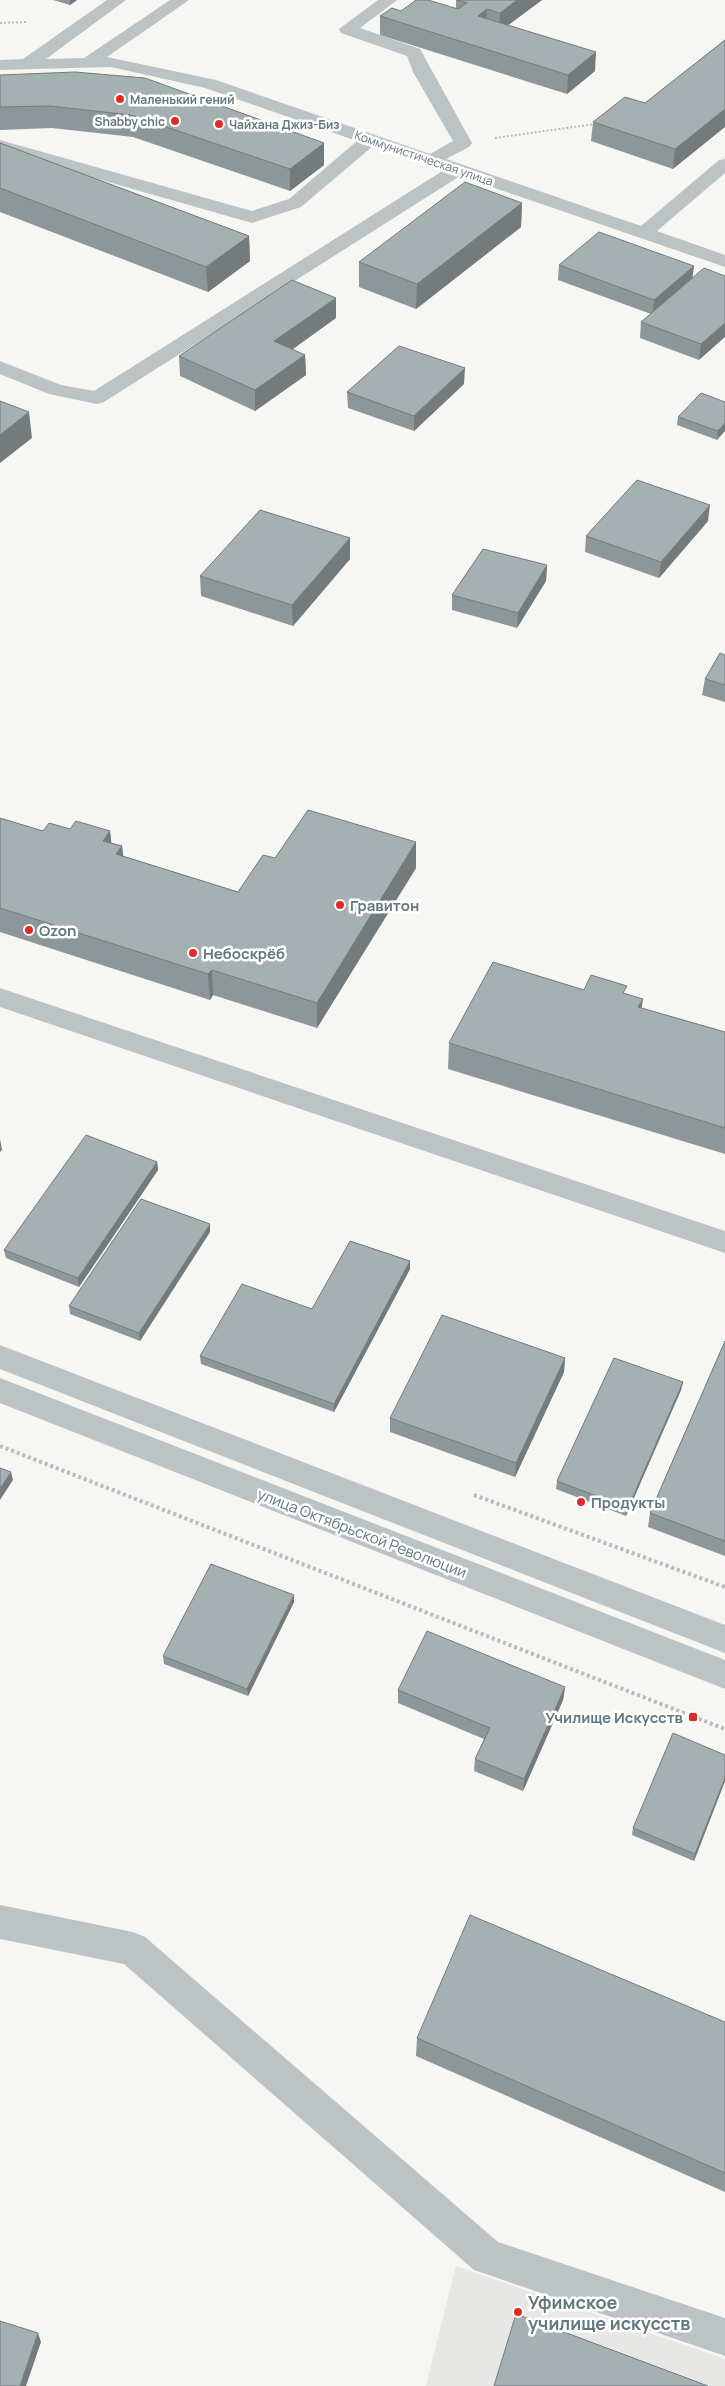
<svg xmlns="http://www.w3.org/2000/svg" width="725" height="2386" viewBox="0 0 725 2386" font-family="Manrope,sans-serif">
<style>
.built{fill:#e7e7e6}
.lines{fill:none;stroke-linecap:round;stroke-linejoin:round}
.path-far1{stroke:#b7bbbd;stroke-width:2;stroke-dasharray:2 2;stroke-linecap:butt}
.path{stroke:#b7bbbd;stroke-width:4;stroke-dasharray:3 3;stroke-linecap:butt}
.minor{fill:#bcc3c5;fill-rule:evenodd}
.wall{fill:#8d9799}
.shaded-wall{fill:#737b7d}
.building{fill:#a4b0b2;stroke:#737b7d}
.poi-dot{fill:#e42a25;stroke:#fff;stroke-width:2}
.labels{text-anchor:middle;dominant-baseline:central;stroke-width:5;stroke-linejoin:round;paint-order:stroke}
.far-poi-label{font-size:12px;font-weight:bold;fill:#61787e;stroke:#fff;text-anchor:start}
.far-street-label{font-size:12px;fill:#61787e;stroke:#fff}
.poi-label{font-size:15px;font-weight:bold;fill:#61787e;stroke:#fff;text-anchor:start}
.street-label{font-size:15px;fill:#61787e;stroke:#fff}
.near-poi-label{font-size:18px;font-weight:bold;fill:#61787e;stroke:#fff;text-anchor:start}
</style>
<rect width="100%" height="100%" fill="#f6f6f3"/>
<!-- built -->
<path class="built" d="M 456,2266 L 725,2359 L 725,2386 L 426,2386 Z"/>
<g class="lines">
<!-- path-far1 -->
<path class="path-far1" d="M 0,23 L 26,22
M 495,138 L 595,124"/>
<!-- path -->
<path class="path" d="M 0,1446 L 725,1729
M 474,1495 L 725,1587"/>
<!-- minor -->
<path class="minor" d="M 107,0 L 126,0 L 46,59 L 84,58 L 170,0 L 189,0 L 107,57 L 216,80 L 430,154 L 453,141 L 413,72 L 407,56 L 341,33 L 339,29 L 378,0 L 397,0 L 360,28 L 420,49 L 472,143 L 469,147 L 446,159 L 641,226 L 719,160 L 725,159 L 725,173 L 657,231 L 725,255 L 725,267 L 460,176 L 104,402 L 97,404 L 49,394 L 0,374 L 0,361 L 61,385 L 94,391 L 444,170 L 373,146 L 301,207 L 252,223 L 0,151 L 0,140 L 252,211 L 289,199 L 357,141 L 205,88 L 111,67 L 0,70 L 0,60 L 23,59 Z
M 0,988 L 725,1231 L 725,1253 L 0,1007 Z
M 0,1345 L 725,1625 L 725,1653 L 0,1369 Z
M 0,1378 L 725,1660 L 725,1689 L 0,1403 Z
M 0,1905 L 133,1932 L 145,1937 L 498,2242 L 725,2318 L 725,2356 L 474,2270 L 124,1964 L 0,1939 Z"/>
</g>
<!-- wall -->
<path class="wall" d="M 53,0 L 77,0 L 70,5 Z
M 456,0 L 542,0 L 508,25 L 595,71 L 567,94 L 380,35 L 380,16 L 401,11 L 456,8 Z
M 725,40 L 673,169 L 591,141 L 593,122 L 645,103 Z
M 0,75 L 324,165 L 290,191 L 133,137 L 52,128 L 0,130 Z
M 0,143 L 249,236 L 250,261 L 208,292 L 0,212 Z
M 522,203 L 521,227 L 416,309 L 359,287 L 359,262 Z
M 559,265 L 694,266 L 692,278 L 725,276 L 699,360 L 640,338 L 641,322 L 651,314 L 558,280 Z
M 336,318 L 292,349 L 305,355 L 306,375 L 255,411 L 180,376 L 179,356 Z
M 464,384 L 414,431 L 348,408 L 347,392 Z
M 725,402 L 717,440 L 677,425 L 678,417 Z
M 708,521 L 659,578 L 585,552 L 586,536 Z
M 350,538 L 350,559 L 293,626 L 201,596 L 200,576 Z
M 547,565 L 546,581 L 517,628 L 452,610 L 452,595 Z
M 725,655 L 725,702 L 702,695 L 705,679 Z
M 0,818 L 43,831 L 70,829 L 110,831 L 111,843 L 122,846 L 123,856 L 238,892 L 275,858 L 416,842 L 416,868 L 317,1028 L 213,995 L 210,1000 L 0,932 Z
M 584,990 L 626,994 L 641,1008 L 725,1032 L 725,1154 L 448,1069 L 449,1043 Z
M 157,1162 L 158,1170 L 79,1287 L 6,1258 L 4,1250 Z
M 210,1232 L 140,1341 L 70,1314 L 69,1306 Z
M 410,1261 L 410,1269 L 334,1412 L 201,1364 L 200,1356 L 312,1309 Z
M 725,1341 L 725,1556 L 648,1527 L 650,1513 Z
M 565,1358 L 564,1372 L 515,1477 L 390,1432 L 390,1418 Z
M 683,1382 L 681,1390 L 626,1516 L 556,1489 L 557,1481 Z
M 294,1595 L 294,1602 L 248,1696 L 164,1664 L 163,1656 Z
M 565,1687 L 563,1700 L 523,1791 L 474,1771 L 475,1759 L 484,1739 L 398,1703 L 398,1690 Z
M 725,1755 L 725,1781 L 694,1861 L 632,1835 L 633,1828 Z
M 725,2022 L 725,2192 L 416,2056 L 417,2038 Z"/>
<!-- shaded-wall -->
<path class="shaded-wall" d="M 70,0 L 77,0 L 70,5 Z
M 517,0 L 542,0 L 499,32 L 500,13 Z
M 487,9 L 486,28 L 478,16 Z
M 596,52 L 595,71 L 567,94 L 568,75 Z
M 725,109 L 725,127 L 673,169 L 675,149 Z
M 324,143 L 324,165 L 290,191 L 290,169 Z
M 522,203 L 521,227 L 416,309 L 417,284 Z
M 249,236 L 250,261 L 208,292 L 206,267 Z
M 694,266 L 692,281 L 653,315 L 654,300 Z
M 336,298 L 336,318 L 275,362 L 274,341 Z
M 725,323 L 725,337 L 699,360 L 701,344 Z
M 305,355 L 306,375 L 255,411 L 255,390 Z
M 465,368 L 464,384 L 414,431 L 414,416 Z
M 29,412 L 32,438 L 0,463 L 0,435 Z
M 725,423 L 725,431 L 717,440 L 718,431 Z
M 710,505 L 708,521 L 659,578 L 661,562 Z
M 350,538 L 350,559 L 293,626 L 292,605 Z
M 547,565 L 546,581 L 517,628 L 518,613 Z
M 110,831 L 113,856 L 103,841 Z
M 416,842 L 416,868 L 317,1028 L 317,1003 Z
M 122,846 L 125,871 L 116,854 Z
M 212,970 L 213,995 L 210,1000 L 208,974 Z
M 643,999 L 639,1024 L 638,1007 Z
M 0,1139 L 2,1150 L 0,1152 Z
M 157,1162 L 158,1170 L 79,1287 L 78,1278 Z
M 210,1224 L 210,1232 L 140,1341 L 139,1333 Z
M 410,1261 L 410,1269 L 334,1412 L 334,1404 Z
M 565,1358 L 564,1372 L 515,1477 L 516,1463 Z
M 683,1382 L 681,1390 L 626,1516 L 628,1508 Z
M 11,1472 L 13,1480 L 0,1500 L 0,1489 Z
M 294,1595 L 294,1602 L 248,1696 L 247,1689 Z
M 565,1687 L 563,1700 L 523,1791 L 524,1779 Z
M 725,1778 L 725,1781 L 694,1861 L 695,1854 Z
M 38,2333 L 41,2342 L 26,2386 L 20,2386 Z"/>
<!-- building -->
<path class="building" d="M 416,0 L 428,0 L 458,9 L 467,3 L 457,0 L 517,0 L 500,13 L 487,9 L 478,16 L 596,52 L 568,75 L 380,16 L 392,8 L 401,11 Z
M 725,40 L 725,109 L 675,149 L 593,122 L 625,97 L 645,103 Z
M 75,72 L 145,78 L 324,143 L 290,169 L 131,115 L 50,106 L 0,107 L 0,75 Z
M 0,143 L 249,236 L 206,267 L 0,188 Z
M 465,182 L 522,203 L 417,284 L 359,262 Z
M 599,232 L 694,266 L 654,300 L 559,265 Z
M 704,268 L 725,276 L 725,323 L 701,344 L 641,322 Z
M 292,280 L 336,298 L 274,341 L 305,355 L 255,390 L 179,356 Z
M 399,346 L 465,368 L 414,416 L 347,392 Z
M 701,393 L 725,402 L 725,423 L 718,431 L 678,417 Z
M 0,401 L 29,412 L 0,435 Z
M 637,480 L 710,505 L 661,562 L 586,536 Z
M 260,510 L 350,538 L 292,605 L 200,576 Z
M 483,549 L 547,565 L 518,613 L 452,595 Z
M 720,653 L 725,655 L 725,685 L 705,679 Z
M 308,810 L 416,842 L 317,1003 L 212,970 L 208,974 L 0,908 L 0,818 L 43,831 L 49,823 L 70,829 L 76,821 L 110,831 L 103,841 L 122,846 L 116,854 L 238,892 L 263,855 L 275,858 Z
M 493,962 L 584,990 L 591,975 L 627,986 L 623,993 L 643,999 L 638,1007 L 725,1032 L 725,1128 L 449,1043 Z
M 86,1135 L 157,1162 L 78,1278 L 4,1250 Z
M 141,1199 L 210,1224 L 139,1333 L 69,1306 Z
M 350,1241 L 410,1261 L 334,1404 L 200,1356 L 242,1284 L 312,1309 Z
M 442,1315 L 565,1358 L 516,1463 L 390,1418 Z
M 725,1341 L 725,1541 L 650,1513 Z
M 614,1358 L 683,1382 L 628,1508 L 557,1481 Z
M 0,1468 L 11,1472 L 0,1489 Z
M 211,1564 L 294,1595 L 247,1689 L 163,1656 Z
M 427,1631 L 565,1687 L 524,1779 L 475,1759 L 490,1728 L 398,1690 Z
M 673,1733 L 725,1755 L 725,1778 L 695,1854 L 633,1828 Z
M 470,1915 L 725,2022 L 725,2173 L 417,2038 Z
M 516,2314 L 708,2386 L 494,2386 Z
M 0,2321 L 38,2333 L 20,2386 L 0,2386 Z"/>
<!-- markers -->
<g class="poi-dot">
<circle cx="120" cy="99" r="5"/>
<circle cx="175" cy="121" r="5"/>
<circle cx="219" cy="124" r="5"/>
<circle cx="340" cy="905" r="5"/>
<circle cx="29" cy="930" r="5"/>
<circle cx="193" cy="953" r="5"/>
<circle cx="581" cy="1502" r="5"/>
<rect x="688" y="1712" width="10" height="10" rx="2.5"/>
<circle cx="518" cy="2312" r="5"/>
</g>
<g class="labels">
<!-- far-poi labels -->
<g class="far-poi-label">
<text x="130" y="99">Маленький гений</text>
<text x="165" y="121" text-anchor="end">Shabby chic</text>
<text x="229" y="124">Чайхана Джиз-Биз</text>
</g>
<!-- far-street labels -->
<g class="far-street-label">
<text transform="translate(424 158) rotate(19)">Коммунистическая улица</text>
</g>
<!-- poi labels -->
<g class="poi-label">
<text x="350" y="905">Гравитон</text>
<text x="39" y="930">Ozon</text>
<text x="203" y="953">Небоскрёб</text>
<text x="591" y="1502">Продукты</text>
<text x="683" y="1717" text-anchor="end">Училище Искусств</text>
</g>
<!-- street labels -->
<g class="street-label">
<text transform="translate(362 1533) rotate(21)">улица Октябрьской Революции</text>
</g>
<!-- near-poi labels -->
<g class="near-poi-label">
<text x="528" y="2302">Уфимское<tspan x="528" dy="21">училище искусств</tspan></text>
</g>
</g>
</svg>
